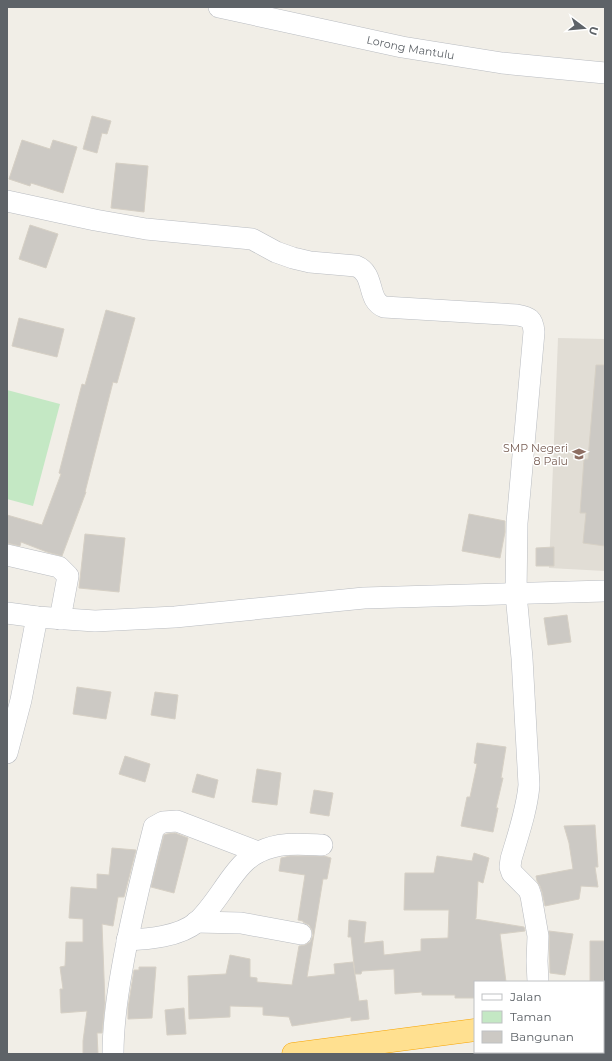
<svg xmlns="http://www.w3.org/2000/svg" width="612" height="1061" viewBox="0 0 612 1061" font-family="Montserrat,sans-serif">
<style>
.education{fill:#e1ddd5}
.green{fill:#c4e8c4}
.building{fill:#ccc9c4;stroke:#d6d0c5}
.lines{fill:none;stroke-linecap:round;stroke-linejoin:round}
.minor-casing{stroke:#b9bcc1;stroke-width:22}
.highway-casing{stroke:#f8a400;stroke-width:23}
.minor{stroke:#fff;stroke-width:21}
.highway{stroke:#ffe090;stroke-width:22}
.labels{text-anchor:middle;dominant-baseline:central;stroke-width:3;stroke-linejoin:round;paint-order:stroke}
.street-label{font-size:11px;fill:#5e6368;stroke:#fff}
.education-label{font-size:11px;fill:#785e54;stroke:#fff;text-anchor:end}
</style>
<rect width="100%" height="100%" fill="#f1eee7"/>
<!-- education -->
<path class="education" d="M 558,338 L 605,339 L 605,571 L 549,568 Z"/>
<!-- green -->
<path class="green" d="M 7,390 L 60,404 L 33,506 L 7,499 Z"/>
<!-- building -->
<path class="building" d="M 92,116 L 111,121 L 107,134 L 102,133 L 97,153 L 83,149 Z
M 22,140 L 50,149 L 53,140 L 77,147 L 63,193 L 31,183 L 30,186 L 9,179 Z
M 116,163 L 148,166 L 144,212 L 111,208 Z
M 30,225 L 58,234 L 46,268 L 19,259 Z
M 106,310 L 135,318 L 117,383 L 113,382 L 85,492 L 86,492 L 62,556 L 47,552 L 21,542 L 20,546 L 7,543 L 7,515 L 42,525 L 61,474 L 59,473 L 82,384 L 85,385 Z
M 19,318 L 64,329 L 57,357 L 12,346 Z
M 596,365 L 605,365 L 605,546 L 583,543 L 586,513 L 580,513 L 584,459 L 588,459 Z
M 469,514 L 505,521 L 505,532 L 500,558 L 462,551 Z
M 85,534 L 125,538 L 119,592 L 79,588 Z
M 554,547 L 554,566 L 536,566 L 536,548 Z
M 567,615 L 571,642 L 548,645 L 544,618 Z
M 77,687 L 111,692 L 106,719 L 73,714 Z
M 155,692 L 178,695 L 175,719 L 151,715 Z
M 477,743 L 506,747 L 501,778 L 503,778 L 496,808 L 498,808 L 493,832 L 461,826 L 467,797 L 470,797 L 477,764 L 474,763 Z
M 125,756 L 150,764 L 145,782 L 119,774 Z
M 257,769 L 281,773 L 277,805 L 252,802 Z
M 197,774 L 218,780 L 214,798 L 192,792 Z
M 314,790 L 333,793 L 329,816 L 310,813 Z
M 595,825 L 598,867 L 595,867 L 598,887 L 581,886 L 579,899 L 545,906 L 542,892 L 540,886 L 537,881 L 536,876 L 573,869 L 569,843 L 564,826 Z
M 175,833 L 188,838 L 174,893 L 151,887 L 164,835 L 167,834 Z
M 112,848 L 136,850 L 124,897 L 118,897 L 113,926 L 102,924 L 105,1003 L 102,1033 L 97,1033 L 98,1054 L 83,1054 L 83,1041 L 87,1011 L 61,1013 L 60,989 L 63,989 L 60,967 L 65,966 L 66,942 L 83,942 L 83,919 L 69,918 L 71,887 L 97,889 L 97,874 L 109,875 Z
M 474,853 L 489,858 L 483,883 L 478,881 L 476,918 L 475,919 L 524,927 L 525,931 L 500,934 L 506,982 L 475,982 L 475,998 L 455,998 L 455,995 L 422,995 L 422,992 L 395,994 L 394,969 L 362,971 L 361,974 L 355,974 L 351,937 L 348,937 L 349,920 L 366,922 L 364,943 L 383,941 L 384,955 L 421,951 L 421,939 L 448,938 L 449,910 L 404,910 L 405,873 L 434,873 L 437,856 L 472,861 Z
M 290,856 L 324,856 L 331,858 L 327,879 L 323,879 L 307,977 L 335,974 L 334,964 L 353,962 L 359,1001 L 367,1000 L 369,1019 L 351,1021 L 351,1017 L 292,1026 L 289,1017 L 263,1015 L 263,1007 L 230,1006 L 230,1017 L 189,1019 L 188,976 L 226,974 L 230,955 L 250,959 L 250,977 L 257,978 L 257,982 L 292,985 L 299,946 L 305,945 L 310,942 L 313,936 L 312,930 L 309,925 L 303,922 L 303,921 L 298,920 L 305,875 L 279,871 L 281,858 Z
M 549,931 L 573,934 L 565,975 L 550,973 Z
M 590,941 L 605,941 L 605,981 L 590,981 Z
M 139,967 L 156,967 L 152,1018 L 128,1019 L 128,1008 L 134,970 L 139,970 Z
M 184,1008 L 186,1034 L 167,1035 L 165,1010 Z"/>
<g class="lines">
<!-- minor casing -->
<g class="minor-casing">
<g id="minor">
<path id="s1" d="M 219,7 L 402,47 L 502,63 L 605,73"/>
<path d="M 7,201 L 95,220 L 146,229 L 252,239 L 276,252 L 293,258 L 310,262 L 356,266 C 376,274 366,300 384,307 L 517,315 C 529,317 533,319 534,332 L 517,523 L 516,594 L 522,658 L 529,785 C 527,810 518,835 511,859 L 510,867 L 512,873 L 529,890 L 531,896 L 538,936 L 537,961 L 538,982"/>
<path d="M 7,555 L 59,567 L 68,576 L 60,619"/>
<path d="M 7,613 L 37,617 L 95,621 L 175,617 L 364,598 L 605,591"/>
<path d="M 7,753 L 21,700 L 37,617"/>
<path d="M 196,922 L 241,923 L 301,934"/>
<path d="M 127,940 C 148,939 179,937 197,922 C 209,911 219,895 229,881 C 237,870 246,858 259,852 C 279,842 300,844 322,845"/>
<path d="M 113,1054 C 113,1026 117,997 122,969 C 130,922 142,874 154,827 L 163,822 L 177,821 L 258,852"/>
</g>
</g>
<!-- highway casing -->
<g class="highway-casing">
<path id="highway" d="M 603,1014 L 605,1014
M 293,1054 L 475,1030"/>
</g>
<!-- minor -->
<use href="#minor" class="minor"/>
<!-- highway -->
<use href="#highway" class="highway"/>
</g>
<!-- icons -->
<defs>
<g id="school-bare" transform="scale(1.08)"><path d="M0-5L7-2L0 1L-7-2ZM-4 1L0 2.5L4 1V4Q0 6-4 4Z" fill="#8d6e63" stroke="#fff" stroke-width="2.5" paint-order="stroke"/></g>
</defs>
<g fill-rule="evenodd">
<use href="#school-bare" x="579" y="454"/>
</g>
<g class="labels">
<!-- street labels -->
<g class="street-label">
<text stroke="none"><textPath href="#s1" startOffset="196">Lorong Mantulu</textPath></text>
</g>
<!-- education labels -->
<g class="education-label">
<text x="568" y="448">SMP Negeri<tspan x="568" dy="13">8 Palu</tspan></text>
</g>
</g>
<!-- border -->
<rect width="612" height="1061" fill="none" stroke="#5e6368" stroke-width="16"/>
<!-- legend -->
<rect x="474" y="981" width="130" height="72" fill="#ffffff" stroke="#bfc1c3"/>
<rect x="482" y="994" width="20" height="6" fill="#ffffff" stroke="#bfc1c3"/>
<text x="510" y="1001" font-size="12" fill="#5e6368">Jalan</text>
<rect x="482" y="1011" width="20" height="12" fill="#c4e8c4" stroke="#bfc1c3"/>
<text x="510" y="1021" font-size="12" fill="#5e6368">Taman</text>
<rect x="482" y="1031" width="20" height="12" fill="#ccc9c4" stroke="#bfc1c3"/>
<text x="510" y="1041" font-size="12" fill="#5e6368">Bangunan</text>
<!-- north arrow -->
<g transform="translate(584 28) rotate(106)" stroke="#ffffff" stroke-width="3" paint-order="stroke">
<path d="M0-3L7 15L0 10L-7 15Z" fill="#5e6368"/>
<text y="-6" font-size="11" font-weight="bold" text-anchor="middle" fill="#5e6368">U</text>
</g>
</svg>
